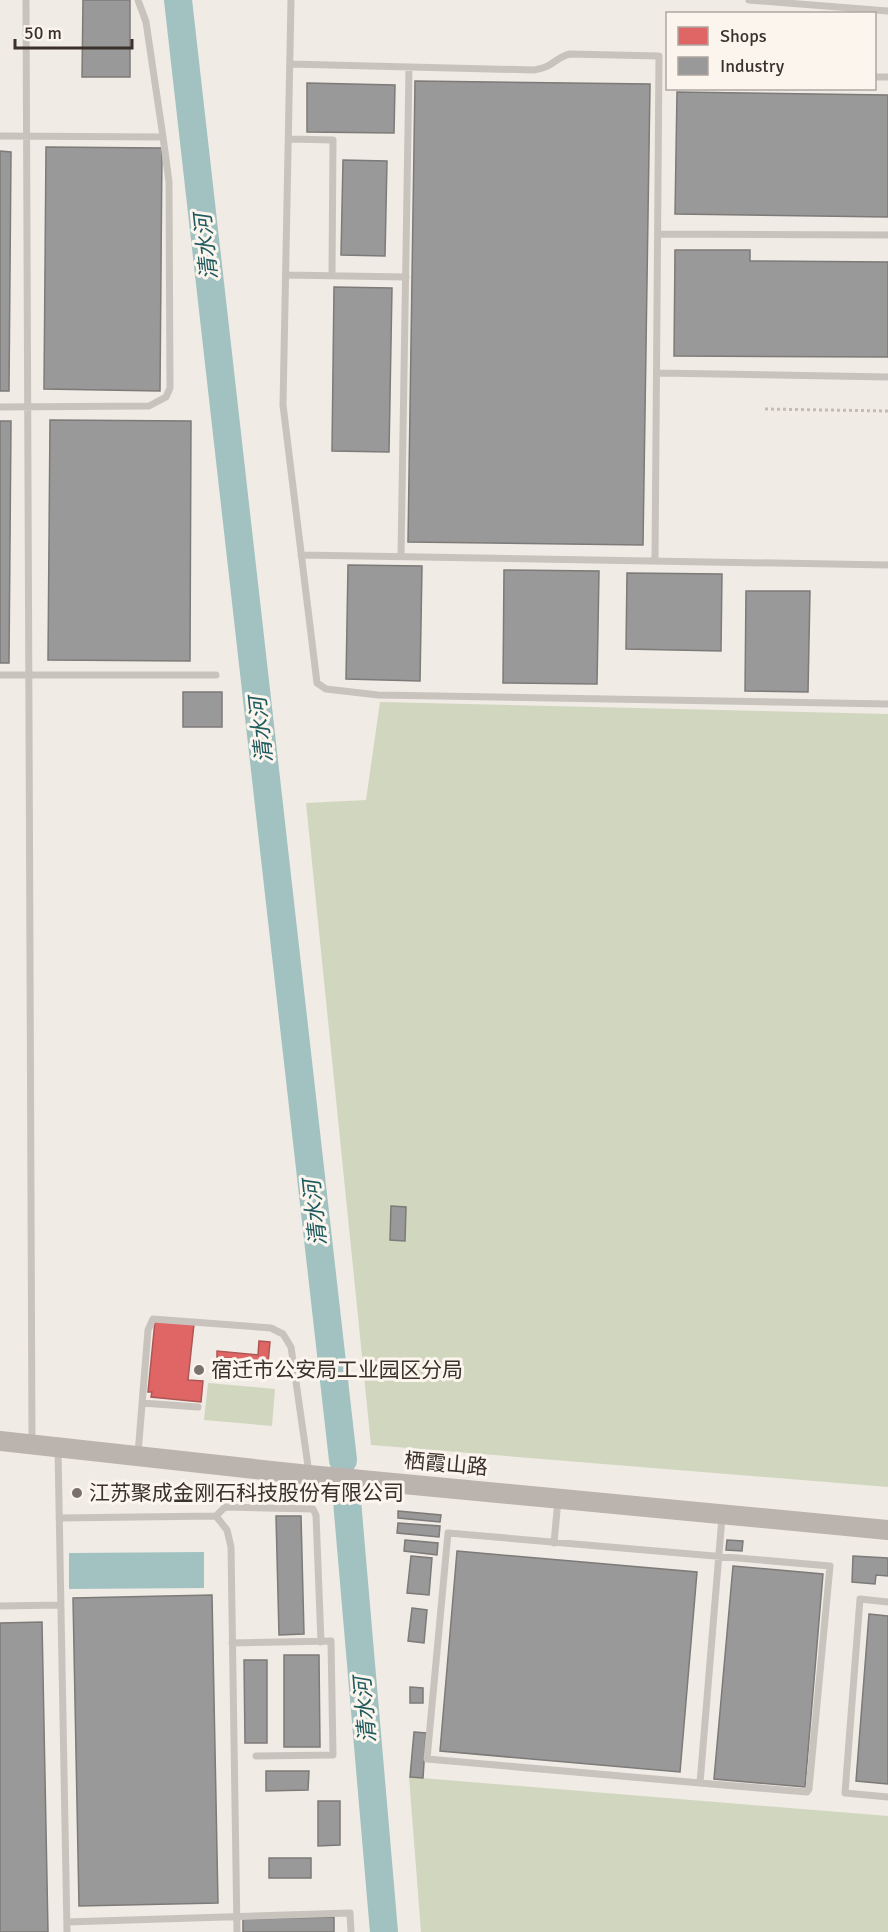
<svg xmlns="http://www.w3.org/2000/svg" width="888" height="1932" viewBox="0 0 888 1932" font-family="Signika,'Noto Sans SC',sans-serif">
<style>
.green{fill:#d1d6bf}
.water{fill:#a1c2c1}
.shops{fill:#e06666;stroke:#ae5654;stroke-width:1.5}
.industry{fill:#999;stroke:#7d7a78;stroke-width:1.5}
.lines{fill:none;stroke-linecap:round;stroke-linejoin:round}
.river{stroke:#a1c2c1;stroke-width:28}
.path{stroke:#c2bbb6;stroke-width:3;stroke-dasharray:3 3;stroke-linecap:butt}
.lane{stroke:#c9c3be;stroke-width:7}
.secondary{stroke:#bab3ae;stroke-width:20}
.poi-dot{fill:#7a716c;stroke:#fbf5ee;stroke-width:2}
.labels{text-anchor:middle;dominant-baseline:central;stroke-width:6;stroke-linejoin:round;paint-order:stroke}
.poi-label{font-size:21px;fill:#3b302b;stroke:#fbf5ee;text-anchor:start}
.street-label{font-size:21px;fill:#3b302b;stroke:#fbf5ee}
.water-label{font-size:22px;font-style:italic;fill:#1f5a5e;stroke:#fbf5ee}
</style>
<rect width="100%" height="100%" fill="#f0ebe5"/>
<!-- green -->
<path class="green" d="M 380,702 L 888,714 L 888,1487 L 371,1445 L 306,803 L 366,800 Z
M 208,1383 L 275,1389 L 272,1426 L 204,1420 Z
M 409,1777 L 888,1816 L 888,1932 L 421,1932 Z"/>
<!-- water -->
<path class="water" d="M 204,1552 L 204,1588 L 69,1589 L 69,1553 Z"/>
<!-- shops -->
<path class="shops" d="M 155,1321 L 194,1324 L 188,1380 L 203,1381 L 201,1402 L 151,1397 L 152,1392 L 148,1392 Z
M 259,1341 L 270,1342 L 268,1363 L 264,1362 L 263,1369 L 250,1368 L 251,1361 L 217,1357 L 217,1351 L 258,1355 Z"/>
<!-- industry -->
<path class="industry" d="M 83,0 L 130,0 L 130,77 L 82,77 Z
M 415,81 L 650,84 L 643,545 L 408,542 Z
M 307,83 L 395,85 L 394,133 L 307,132 Z
M 677,92 L 888,95 L 888,217 L 675,214 Z
M 46,147 L 162,148 L 160,391 L 44,389 Z
M 0,151 L 11,152 L 9,391 L 0,391 Z
M 343,160 L 387,161 L 385,256 L 341,255 Z
M 675,250 L 750,250 L 750,261 L 888,262 L 888,357 L 674,356 Z
M 334,287 L 392,288 L 389,452 L 332,451 Z
M 50,420 L 191,421 L 190,661 L 48,660 Z
M 0,421 L 11,421 L 9,663 L 0,663 Z
M 348,565 L 422,566 L 420,681 L 346,679 Z
M 504,570 L 599,571 L 597,684 L 503,683 Z
M 627,573 L 722,574 L 721,651 L 626,649 Z
M 746,591 L 810,591 L 808,692 L 745,691 Z
M 183,692 L 222,692 L 222,727 L 183,727 Z
M 391,1206 L 406,1207 L 405,1241 L 390,1240 Z
M 398,1511 L 441,1515 L 440,1522 L 398,1518 Z
M 276,1516 L 301,1516 L 304,1634 L 279,1635 Z
M 398,1523 L 440,1526 L 439,1537 L 397,1533 Z
M 405,1540 L 438,1543 L 437,1555 L 404,1551 Z
M 727,1540 L 743,1541 L 742,1551 L 726,1550 Z
M 457,1551 L 697,1572 L 680,1772 L 440,1751 Z
M 411,1556 L 432,1558 L 429,1595 L 407,1593 Z
M 853,1556 L 888,1558 L 888,1576 L 876,1575 L 875,1584 L 852,1582 Z
M 733,1566 L 823,1574 L 805,1787 L 714,1779 Z
M 212,1595 L 218,1903 L 79,1906 L 73,1598 Z
M 412,1608 L 427,1610 L 424,1643 L 408,1641 Z
M 869,1614 L 888,1616 L 888,1784 L 856,1781 Z
M 42,1622 L 48,1932 L 0,1932 L 0,1623 Z
M 284,1655 L 319,1655 L 320,1747 L 284,1747 Z
M 244,1660 L 267,1660 L 267,1743 L 245,1743 Z
M 410,1687 L 423,1688 L 423,1703 L 410,1703 Z
M 414,1732 L 426,1733 L 423,1778 L 410,1777 Z
M 266,1771 L 309,1771 L 308,1790 L 266,1791 Z
M 318,1801 L 340,1801 L 340,1845 L 318,1846 Z
M 269,1858 L 311,1858 L 311,1878 L 269,1878 Z
M 334,1917 L 334,1932 L 243,1932 L 243,1919 Z"/>
<g class="lines">
<!-- river -->
<path class="river" d="M 178,0 L 343,1460
M 346,1489 L 384,1932"/>
<!-- path -->
<path class="path" d="M 765,409 L 888,411"/>
<!-- lane -->
<path class="lane" d="M 26,0 L 32,1442
M 291,0 L 283,405 L 317,683 L 326,689 L 378,695 L 888,704
M 749,0 L 888,11
M 290,64 L 534,70 C 555,67 555,57 570,54 L 659,56 L 655,560
M 874,77 L 888,77
M 0,136 L 163,137 L 146,22 L 138,0
M 289,139 L 333,140 L 332,275
M 658,234 L 888,235
M 286,275 L 406,277
M 657,373 L 888,377
M 0,407 L 149,406 L 166,397 L 170,388 L 169,182 L 163,137
M 301,555 L 888,565
M 401,556 L 409,67
M 0,675 L 216,675
M 142,1403 L 198,1407
M 58,1450 L 67,1932
M 138,1454 L 148,1330 L 153,1319 L 271,1328 L 283,1334 L 291,1347 L 309,1473
M 216,1516 L 225,1507 L 313,1509 L 316,1515 L 321,1642
M 59,1518 L 216,1516 L 227,1530 L 231,1547 L 237,1932
M 554,1543 L 558,1500
M 888,1602 L 860,1599 L 845,1793 L 888,1797
M 0,1606 L 61,1605
M 232,1643 L 331,1641 L 333,1755 L 256,1756
M 700,1783 L 807,1792 L 809,1789 L 830,1566 L 448,1533 L 427,1759 L 700,1783 L 722,1517
M 67,1922 L 350,1913 L 351,1932"/>
<!-- secondary -->
<path class="secondary" d="M 0,1441 L 309,1475 L 888,1530"/>
</g>
<!-- markers -->
<g class="poi-dot">
<circle cx="199" cy="1370" r="6"/>
<circle cx="77" cy="1493" r="6"/>
</g>
<g class="labels">
<!-- poi labels -->
<g class="poi-label">
<text x="211" y="1370">宿迁市公安局工业园区分局</text>
<text x="89" y="1493">江苏聚成金刚石科技股份有限公司</text>
</g>
<!-- street labels -->
<g class="street-label">
<text transform="translate(446 1464) rotate(5)">栖霞山路</text>
</g>
<!-- water labels -->
<g class="water-label">
<text transform="translate(206 247) rotate(-96)">清水河</text>
<text transform="translate(261 730) rotate(-96)">清水河</text>
<text transform="translate(315 1213) rotate(-96)">清水河</text>
<text transform="translate(365 1710) rotate(-95)">清水河</text>
</g>
</g>
<!-- legend -->
<rect x="666" y="12" width="210" height="78" fill="#fbf5ee" stroke="#aea6a0" stroke-width="1.5"/>
<rect x="678" y="27" width="30" height="18" fill="#e06666" stroke="#aea6a0" stroke-width="1.5"/>
<text x="720" y="42" font-size="18" fill="#3b302b">Shops</text>
<rect x="678" y="57" width="30" height="18" fill="#999999" stroke="#aea6a0" stroke-width="1.5"/>
<text x="720" y="72" font-size="18" fill="#3b302b">Industry</text>
<!-- scale -->
<path d="M15 39v9h117v-9" fill="none" stroke="#3b302b" stroke-width="3"/>
<text x="24" y="39" font-size="18" fill="#3b302b" stroke="#fbf5ee" stroke-width="4.5" paint-order="stroke">50 m</text>
</svg>
